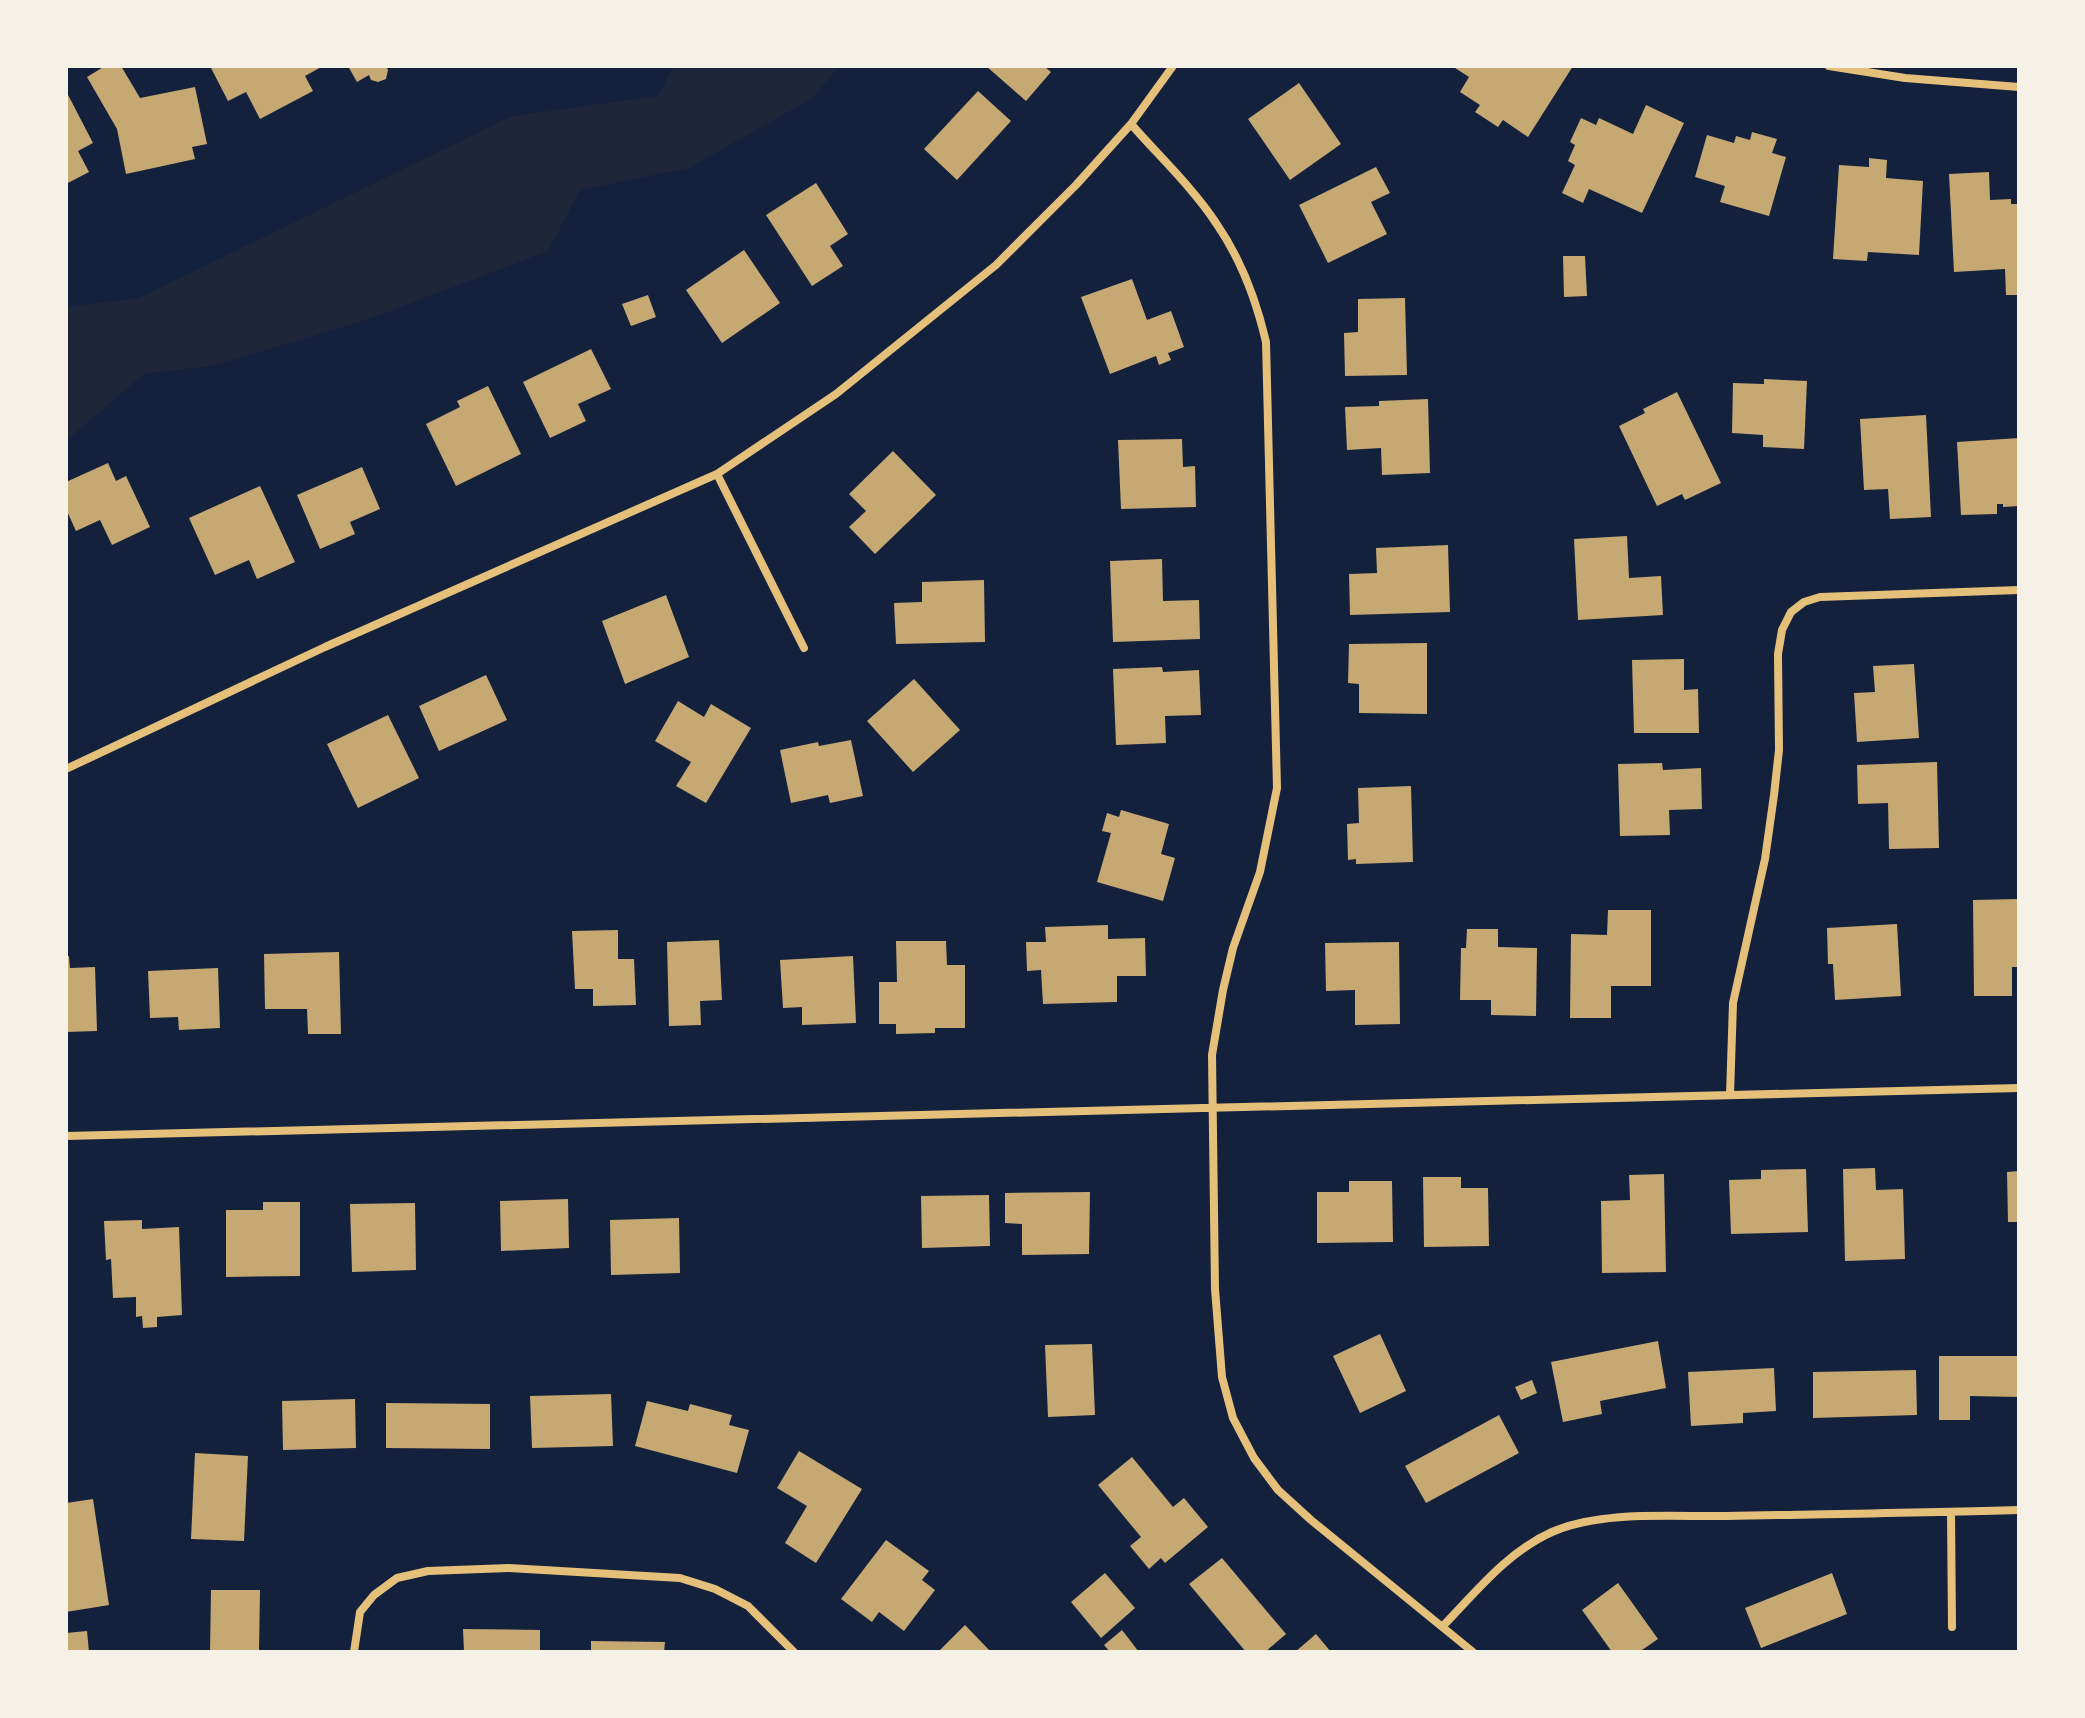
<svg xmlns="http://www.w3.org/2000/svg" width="2085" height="1718" viewBox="0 0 2085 1718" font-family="'Libre Baskerville',serif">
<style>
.green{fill:#1d2539}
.building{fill:#c6a872}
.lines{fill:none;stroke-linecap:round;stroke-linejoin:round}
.minor{stroke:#e5c07b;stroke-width:8}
</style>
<rect width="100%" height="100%" fill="#14213d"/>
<!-- green -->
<path class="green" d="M 674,66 L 840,66 L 811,99 L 689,168 L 580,190 L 548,251 L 366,320 L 212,366 L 144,374 L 66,441 L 66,307 L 139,298 L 512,116 L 658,96 Z"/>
<!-- building -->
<path class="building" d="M 105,66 L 121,66 L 140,98 L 195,87 L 207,144 L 192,147 L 195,159 L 126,174 L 117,129 L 87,77 Z
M 210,66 L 323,66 L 305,76 L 313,91 L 260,119 L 246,92 L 228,101 Z
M 348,66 L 386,66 L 388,70 L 386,79 L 378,82 L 371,80 L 369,75 L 357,82 Z
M 986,66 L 1044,66 L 1051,72 L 1026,101 Z
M 1452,66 L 1573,66 L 1528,137 L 1503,120 L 1498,127 L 1475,112 L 1480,105 L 1460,92 L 1469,77 Z
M 1299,83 L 1341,144 L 1290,180 L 1248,119 Z
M 66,91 L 93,143 L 78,151 L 89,172 L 66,184 Z
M 978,91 L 1011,121 L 957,180 L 924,149 Z
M 1646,105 L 1684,123 L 1642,213 L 1589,189 L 1583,203 L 1562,193 L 1575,165 L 1568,161 L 1575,145 L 1570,142 L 1581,118 L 1596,125 L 1599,118 L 1633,134 Z
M 1752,132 L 1777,139 L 1772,153 L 1786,157 L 1769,216 L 1720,202 L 1725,186 L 1695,177 L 1707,135 L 1734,143 L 1736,136 L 1750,140 Z
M 1869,158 L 1887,160 L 1886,178 L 1923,181 L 1919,255 L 1868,252 L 1867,261 L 1833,259 L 1839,165 L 1869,167 Z
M 1376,167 L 1390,193 L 1371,202 L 1387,234 L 1328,263 L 1299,205 Z
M 1989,172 L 1990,200 L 2011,199 L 2011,204 L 2019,204 L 2019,295 L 2006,295 L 2005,269 L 1954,272 L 1949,174 Z
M 816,183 L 848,234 L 830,246 L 843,266 L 812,286 L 766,215 Z
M 744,250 L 780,303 L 722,343 L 686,290 Z
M 1563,256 L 1585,256 L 1587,296 L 1564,297 Z
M 1132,279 L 1147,320 L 1171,311 L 1184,347 L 1168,353 L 1171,360 L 1159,365 L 1156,356 L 1110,374 L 1081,297 Z
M 648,295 L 656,317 L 631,326 L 622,304 Z
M 1405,298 L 1407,375 L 1345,376 L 1344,333 L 1358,332 L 1358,299 Z
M 591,349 L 611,389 L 578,404 L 586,421 L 550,438 L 523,382 Z
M 1764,379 L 1807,381 L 1804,449 L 1763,447 L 1763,435 L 1732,433 L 1733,383 L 1764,384 Z
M 488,386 L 521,454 L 456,486 L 426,424 L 460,407 L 457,401 Z
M 1677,392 L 1721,483 L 1685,500 L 1682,494 L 1657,506 L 1619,426 L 1645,413 L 1643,409 Z
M 1428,399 L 1430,473 L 1382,475 L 1381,448 L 1347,450 L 1345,407 L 1379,406 L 1379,401 Z
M 1926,415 L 1931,517 L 1890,519 L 1888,489 L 1864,490 L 1860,419 Z
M 2019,438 L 2019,506 L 2003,507 L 2003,504 L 1997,504 L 1997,514 L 1961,515 L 1957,442 Z
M 1182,439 L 1183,467 L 1195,466 L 1196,507 L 1121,509 L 1118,440 Z
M 893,451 L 936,495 L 875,554 L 849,527 L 866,511 L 849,494 Z
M 108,463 L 116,481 L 126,476 L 150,527 L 112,545 L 100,520 L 76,531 L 66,509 L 66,482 Z
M 362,467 L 380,509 L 350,522 L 355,534 L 320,549 L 297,495 Z
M 260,486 L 295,562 L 257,579 L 249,560 L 215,575 L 189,518 Z
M 1627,536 L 1629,578 L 1661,576 L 1663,615 L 1578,620 L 1574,539 Z
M 1448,545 L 1450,612 L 1350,615 L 1349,574 L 1377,573 L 1376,548 Z
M 1162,559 L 1163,601 L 1199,600 L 1200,639 L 1113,642 L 1110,561 Z
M 984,580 L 985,642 L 896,644 L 894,603 L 922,602 L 922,582 Z
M 666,595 L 689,657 L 625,684 L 602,621 Z
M 1427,643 L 1427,714 L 1359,713 L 1359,684 L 1348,683 L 1349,644 Z
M 1684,659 L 1684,690 L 1698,689 L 1699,733 L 1634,733 L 1632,660 Z
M 1914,664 L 1919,738 L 1857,742 L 1854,693 L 1875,692 L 1873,666 Z
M 1162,667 L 1163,672 L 1199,670 L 1201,715 L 1165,716 L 1166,743 L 1116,745 L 1113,669 Z
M 486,675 L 507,720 L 439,751 L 419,706 Z
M 914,679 L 960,730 L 913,772 L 867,721 Z
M 678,701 L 704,717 L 711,704 L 751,728 L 706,803 L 676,786 L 691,762 L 655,741 Z
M 388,715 L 419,778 L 358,808 L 327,744 Z
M 851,740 L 863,796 L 830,803 L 828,795 L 791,803 L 780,750 L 818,742 L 819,746 Z
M 1937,762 L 1939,848 L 1889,849 L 1888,803 L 1858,804 L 1857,765 Z
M 1662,763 L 1663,770 L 1701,768 L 1702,809 L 1669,810 L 1670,835 L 1620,836 L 1618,764 Z
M 1411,786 L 1413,862 L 1356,864 L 1356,859 L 1348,860 L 1347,824 L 1359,823 L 1358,788 Z
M 1121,810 L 1169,824 L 1161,854 L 1175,858 L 1163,901 L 1097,882 L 1111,833 L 1102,831 L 1107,813 L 1119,817 Z
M 2019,899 L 2019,967 L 2012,967 L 2012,996 L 1974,996 L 1973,900 Z
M 1608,910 L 1651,910 L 1651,986 L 1611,986 L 1611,1018 L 1570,1018 L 1571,934 L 1607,935 Z
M 1897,924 L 1901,996 L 1835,1000 L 1833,964 L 1828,964 L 1827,928 Z
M 1108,925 L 1108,939 L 1145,938 L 1146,976 L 1117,976 L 1117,1002 L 1043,1004 L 1041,970 L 1027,971 L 1026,942 L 1046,942 L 1045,927 Z
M 1467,929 L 1498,929 L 1498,947 L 1537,948 L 1536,1016 L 1491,1015 L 1491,1000 L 1460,1000 L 1461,948 L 1466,948 Z
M 618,930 L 618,959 L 634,959 L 636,1005 L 593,1006 L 593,989 L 575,989 L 572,931 Z
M 719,940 L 722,1000 L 700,1001 L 701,1025 L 669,1026 L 667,942 Z
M 896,941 L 946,941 L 947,965 L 965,965 L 965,1028 L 935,1028 L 935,1033 L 896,1034 L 896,1024 L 879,1024 L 879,982 L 897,982 Z
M 1399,942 L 1400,1024 L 1355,1025 L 1355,990 L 1326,991 L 1325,943 Z
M 339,952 L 341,1034 L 308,1034 L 307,1009 L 265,1009 L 264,954 Z
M 66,956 L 69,956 L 70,968 L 95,967 L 97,1031 L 66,1032 Z
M 853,956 L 856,1023 L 802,1025 L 802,1007 L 783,1008 L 780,960 Z
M 218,968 L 220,1028 L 179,1030 L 178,1017 L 150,1018 L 148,971 Z
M 1875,1168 L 1876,1190 L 1903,1189 L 1905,1259 L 1845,1261 L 1843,1169 Z
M 1806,1169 L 1808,1232 L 1731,1234 L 1729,1180 L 1761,1179 L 1761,1170 Z
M 2019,1171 L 2019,1222 L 2008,1222 L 2007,1172 Z
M 1664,1174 L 1666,1272 L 1602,1273 L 1601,1201 L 1630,1200 L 1629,1175 Z
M 1423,1177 L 1461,1177 L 1461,1188 L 1488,1188 L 1489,1246 L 1424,1247 Z
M 1349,1181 L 1392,1181 L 1393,1242 L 1317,1243 L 1317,1192 L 1349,1192 Z
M 1090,1192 L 1089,1254 L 1022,1255 L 1022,1224 L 1005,1223 L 1005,1193 Z
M 989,1195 L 990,1246 L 922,1248 L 921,1196 Z
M 568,1199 L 569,1248 L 501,1251 L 500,1201 Z
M 263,1202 L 300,1202 L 300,1276 L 226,1277 L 226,1210 L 263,1210 Z
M 415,1203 L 416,1270 L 352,1272 L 350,1204 Z
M 679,1218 L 680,1273 L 611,1275 L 610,1220 Z
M 142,1220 L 142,1229 L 179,1227 L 182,1315 L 157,1317 L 157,1327 L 143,1328 L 142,1316 L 136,1317 L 136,1297 L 113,1298 L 111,1259 L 106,1260 L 104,1221 Z
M 1380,1334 L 1406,1391 L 1360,1413 L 1333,1356 Z
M 1658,1341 L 1666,1388 L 1600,1401 L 1602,1414 L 1563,1422 L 1551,1362 Z
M 1092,1344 L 1095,1415 L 1048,1417 L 1045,1345 Z
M 1939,1356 L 2019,1356 L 2019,1397 L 1970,1396 L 1970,1420 L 1939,1420 Z
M 1774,1368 L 1776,1411 L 1743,1413 L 1743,1423 L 1691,1426 L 1688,1372 Z
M 1916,1370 L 1917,1415 L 1813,1418 L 1813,1372 Z
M 1532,1380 L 1537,1393 L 1521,1400 L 1515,1387 Z
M 611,1394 L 613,1446 L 532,1448 L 530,1396 Z
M 355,1399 L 356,1448 L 283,1450 L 282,1401 Z
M 647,1401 L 688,1411 L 690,1404 L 732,1415 L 729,1425 L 749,1430 L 737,1473 L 635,1446 Z
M 386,1403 L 490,1404 L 490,1449 L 386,1448 Z
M 1499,1415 L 1519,1453 L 1426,1503 L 1405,1466 Z
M 799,1451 L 862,1489 L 816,1563 L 785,1543 L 807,1506 L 777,1488 Z
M 195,1453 L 248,1456 L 244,1541 L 191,1539 Z
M 1132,1457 L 1173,1507 L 1184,1498 L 1208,1527 L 1165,1563 L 1161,1558 L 1149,1569 L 1130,1546 L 1141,1537 L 1098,1485 Z
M 93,1499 L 109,1605 L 66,1612 L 66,1503 Z
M 886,1540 L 929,1571 L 922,1580 L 935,1590 L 904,1631 L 879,1612 L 872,1622 L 841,1599 Z
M 1222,1558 L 1286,1634 L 1265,1652 L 1246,1652 L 1189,1584 Z
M 1105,1573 L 1135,1608 L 1101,1638 L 1071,1602 Z
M 1832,1573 L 1847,1614 L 1761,1648 L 1745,1608 Z
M 1618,1583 L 1658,1639 L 1639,1652 L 1612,1652 L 1582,1610 Z
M 211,1590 L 260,1590 L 259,1652 L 210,1652 Z
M 965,1625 L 991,1652 L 938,1652 Z
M 463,1629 L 540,1630 L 540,1652 L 464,1652 Z
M 1122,1630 L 1139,1652 L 1110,1652 L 1104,1645 Z
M 87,1631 L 89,1652 L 66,1652 L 66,1633 Z
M 1316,1634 L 1331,1652 L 1295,1652 Z
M 591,1641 L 665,1642 L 664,1652 L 591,1652 Z"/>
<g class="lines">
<!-- minor -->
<path class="minor" d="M 1829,66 L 1905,78 L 2019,87
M 1131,124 C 1158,155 1194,189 1216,223 C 1241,259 1256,299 1266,342 L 1277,788 L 1260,872 L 1233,948 L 1223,990 L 1212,1055 L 1215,1289 L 1222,1377 L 1233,1418 L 1254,1458 L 1278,1490 L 1311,1520 L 1473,1652
M 717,474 L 804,648
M 66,769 L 325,647 L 717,474 L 836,394 L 996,265 L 1076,185 L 1131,124 L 1173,66
M 1730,1095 L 1733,1003 L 1765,859 L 1774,795 L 1779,750 L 1778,654 L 1782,630 L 1791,612 L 1804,602 L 1820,597 L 2019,590
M 66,1136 L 2019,1088
M 1951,1512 L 1952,1627
M 1443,1626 C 1476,1592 1507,1552 1552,1532 C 1602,1510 1674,1517 1727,1516 C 1824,1514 1922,1513 2019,1510
M 354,1652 L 360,1612 L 374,1595 L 397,1578 L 428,1571 L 509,1568 L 680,1578 L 715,1589 L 748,1606 L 794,1652"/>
</g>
<!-- border -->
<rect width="2085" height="1718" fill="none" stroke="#f6f1e7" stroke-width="136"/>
</svg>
